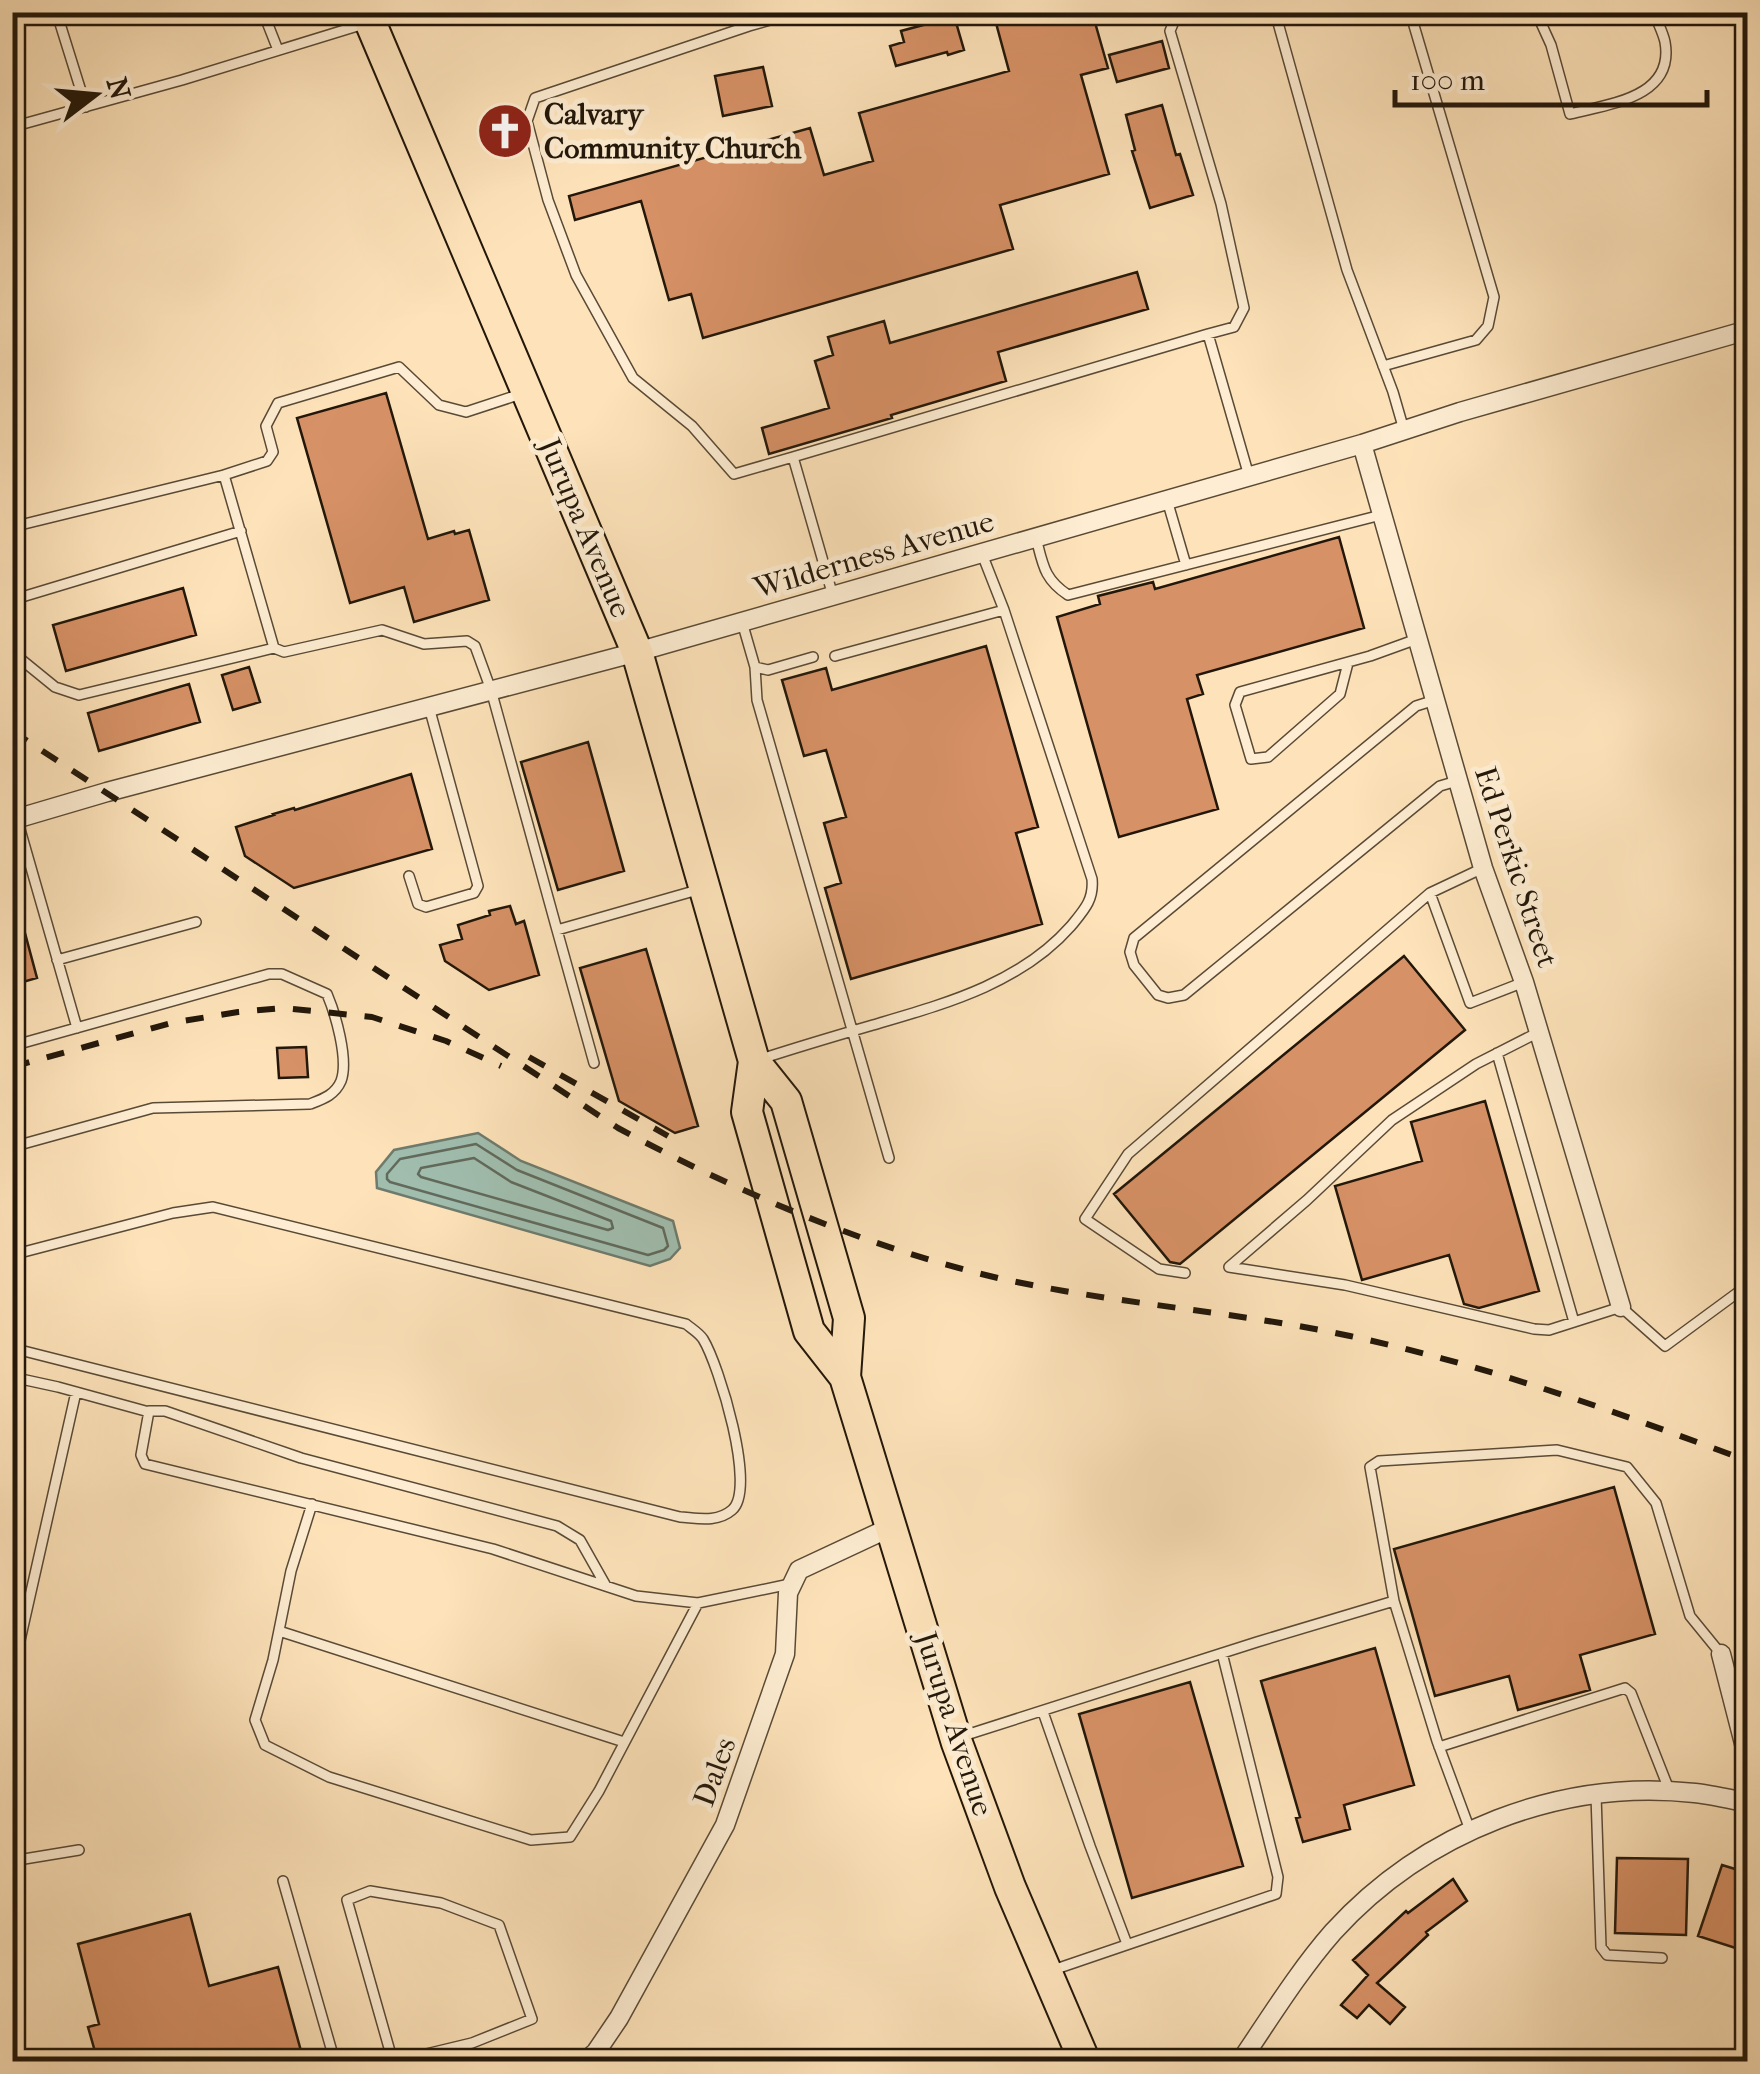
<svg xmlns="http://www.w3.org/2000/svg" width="1760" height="2074" viewBox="0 0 1760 2074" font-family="'IM FELL French Canon',serif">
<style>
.water{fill:#a0beaf;stroke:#6e7b6d;stroke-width:2.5}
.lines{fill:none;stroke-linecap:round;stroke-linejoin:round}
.shore{stroke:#616a5c;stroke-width:2.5}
.building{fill:#d79166;stroke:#22170a;stroke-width:2.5}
.lane-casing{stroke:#594a36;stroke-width:12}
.street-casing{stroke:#594a36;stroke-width:21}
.primary-casing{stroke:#22170a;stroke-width:34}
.lane{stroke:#feedd2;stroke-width:9}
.street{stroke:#feedd2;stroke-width:18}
.primary{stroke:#fee3ba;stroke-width:30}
.rail{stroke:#22170a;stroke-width:6;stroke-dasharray:18 18;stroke-linecap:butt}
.labels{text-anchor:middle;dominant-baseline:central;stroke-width:10;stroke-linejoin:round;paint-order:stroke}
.poi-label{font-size:30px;font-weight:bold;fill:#22170a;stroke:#feedd2;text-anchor:start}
.street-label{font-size:30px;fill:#22170a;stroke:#feedd2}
</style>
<rect width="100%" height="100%" fill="#fee3ba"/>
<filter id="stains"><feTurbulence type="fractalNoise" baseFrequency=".002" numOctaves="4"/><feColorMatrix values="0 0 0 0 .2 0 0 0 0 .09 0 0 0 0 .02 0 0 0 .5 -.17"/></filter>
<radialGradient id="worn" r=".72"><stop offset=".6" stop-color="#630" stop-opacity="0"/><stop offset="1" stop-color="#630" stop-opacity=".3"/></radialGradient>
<!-- water -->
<path class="water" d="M 478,1133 L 521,1161 L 673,1221 L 680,1248 L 670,1259 L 650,1266 L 377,1188 L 376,1172 L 394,1150 Z"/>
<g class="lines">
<!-- shore -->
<path class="shore" d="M 476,1144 L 517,1170 L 663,1228 L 668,1246 L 664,1250 L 648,1255 L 390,1182 L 387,1179 L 387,1174 L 400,1159 Z
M 474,1158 L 511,1182 L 611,1221 L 613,1228 L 608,1230 L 421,1177 L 418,1174 L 421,1168 Z"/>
</g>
<!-- building -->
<path class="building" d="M 936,12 L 953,12 L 964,50 L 948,55 L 947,52 L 896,66 L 890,46 L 904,42 L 901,31 L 938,21 Z
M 993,12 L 1092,12 L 1108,68 L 1081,75 L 1109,174 L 1000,205 L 1013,249 L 703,338 L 691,294 L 669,300 L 641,201 L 575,220 L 569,196 L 810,128 L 824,175 L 873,161 L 859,113 L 1009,71 Z
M 1162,41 L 1169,68 L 1117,82 L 1109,55 Z
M 763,67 L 772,106 L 723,116 L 715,76 Z
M 1162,105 L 1176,155 L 1180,154 L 1193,195 L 1150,208 L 1132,151 L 1135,150 L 1126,115 Z
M 1137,272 L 1148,309 L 998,352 L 1006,381 L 891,415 L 892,418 L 769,454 L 762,428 L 829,408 L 815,361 L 833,355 L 828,337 L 884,321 L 890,343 Z
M 386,393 L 428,539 L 454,531 L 455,534 L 469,530 L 489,600 L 414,622 L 404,587 L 350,603 L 297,418 Z
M 1339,537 L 1364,628 L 1197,675 L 1203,694 L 1187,699 L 1218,809 L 1119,837 L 1057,617 L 1100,604 L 1098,596 L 1153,582 L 1155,589 Z
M 183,588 L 196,635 L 66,671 L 53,625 Z
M 986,646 L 1038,827 L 1016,833 L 1042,924 L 851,979 L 825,888 L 841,883 L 824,823 L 846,817 L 826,750 L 804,756 L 782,680 L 826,668 L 832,690 Z
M 249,667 L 260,702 L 233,710 L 222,675 Z
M 189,684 L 200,722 L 99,751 L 88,713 Z
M 588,742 L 624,871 L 558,890 L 521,762 Z
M 411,774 L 432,849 L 294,888 L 245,856 L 236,827 L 274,815 L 273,814 L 294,808 L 295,810 Z
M 510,906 L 516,924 L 524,921 L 539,975 L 489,990 L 445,961 L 440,945 L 462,939 L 458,925 L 490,915 L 489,911 Z
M 12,907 L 18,907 L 37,978 L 12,985 Z
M 646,949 L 698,1126 L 675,1133 L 619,1101 L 580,968 Z
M 1404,956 L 1465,1030 L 1180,1264 L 1170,1262 L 1114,1194 Z
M 306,1047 L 308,1077 L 279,1078 L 277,1048 Z
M 1485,1101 L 1539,1291 L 1479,1308 L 1464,1304 L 1449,1255 L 1362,1280 L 1335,1186 L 1422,1161 L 1411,1122 Z
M 1614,1487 L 1655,1634 L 1580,1655 L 1590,1690 L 1518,1710 L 1509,1676 L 1435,1696 L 1394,1549 Z
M 1375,1648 L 1414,1785 L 1344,1805 L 1350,1829 L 1303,1842 L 1296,1818 L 1300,1817 L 1261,1681 Z
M 1190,1682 L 1243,1866 L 1132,1898 L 1079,1714 Z
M 1617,1858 L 1688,1859 L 1686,1935 L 1615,1933 Z
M 1722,1865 L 1748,1873 L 1748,1952 L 1698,1936 Z
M 1453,1879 L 1467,1901 L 1426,1932 L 1428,1935 L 1377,1983 L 1405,2007 L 1390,2024 L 1369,2005 L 1357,2018 L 1341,2005 L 1368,1975 L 1353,1960 L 1406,1911 L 1408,1913 Z
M 190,1914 L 209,1986 L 278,1967 L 304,2062 L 98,2062 L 88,2027 L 99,2024 L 78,1944 Z"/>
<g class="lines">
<!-- lane casing -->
<g class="lane-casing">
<path id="lane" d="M 54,12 L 57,14 L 86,107
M 263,12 L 278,50
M 1178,12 L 1170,31 L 1221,204 L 1244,308 L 1234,327 L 1208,334
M 1275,12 L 1347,270 L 1393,392 L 1404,430
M 1536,12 L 1551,45 L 1570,114 C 1608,104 1675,98 1665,42 C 1663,32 1657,22 1654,12
M 12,127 L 182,80 L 403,12
M 1383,366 L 1476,340 L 1488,326 L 1494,297 L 1410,12
M 521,394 L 466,412 L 439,405 L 399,367 L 278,403 L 266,426 L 273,452 L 267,461 L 224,475 L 274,648 L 284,652 L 382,630 L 424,644 L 467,641 L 475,646 L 491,690 L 557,930 L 701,889
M 793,457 L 734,474 L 692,426 L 633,378 L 576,275 L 548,200 L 527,121 L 535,98 L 749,26 L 798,12
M 1167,500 L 1186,565
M 12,527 L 224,475
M 1036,538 C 1043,565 1044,579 1068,595 L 1381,515
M 833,596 L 793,457 L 1208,334 L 1249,476
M 12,600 L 241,531
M 742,622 L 755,667 L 768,670 L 813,657
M 12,652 L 55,687 L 79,695 L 274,648
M 835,656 L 1004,610
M 1348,663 L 1340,694 L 1268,757 L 1251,759 L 1235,705 L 1240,692 L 1370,656 L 1417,639
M 755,667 L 757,700 L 889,1158
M 1435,700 L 1416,706 L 1134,938 L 1130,952 L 1134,965 L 1158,995 L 1168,998 L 1184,995 L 1440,786 L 1457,781
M 17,819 L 77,1028
M 409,876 L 418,904 L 426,907 L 474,893 L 478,886 L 429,707
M 1430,893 L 1470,1003 L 1524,982
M 557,930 L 594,1063
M 57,960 L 196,922
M 1539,1032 L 1476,1064 L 1392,1120 L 1307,1200 L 1229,1267 L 1345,1285 L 1534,1329 L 1549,1330 L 1621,1307 L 1665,1346 L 1748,1285
M 12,1046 L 269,974 L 282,974 L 327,994 C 335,1013 349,1059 341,1081 C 335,1095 323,1099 310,1104 L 153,1108 L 12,1147
M 1497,1053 L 1574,1322
M 761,1059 C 798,1047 835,1036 873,1025 C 944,1004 1020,984 1071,926 C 1084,910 1094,900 1092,879 L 1004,610 L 982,554
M 12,1255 L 173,1213 L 213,1207 L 686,1324 C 692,1329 699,1333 703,1339 C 719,1365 757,1489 732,1510 C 717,1523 697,1518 680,1517 L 12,1348
M 1185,1273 L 1159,1269 L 1085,1219 L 1128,1154 L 1430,893 L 1483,868
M 12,1377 L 58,1387 L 149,1412
M 312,1504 L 291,1571 L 273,1660 L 255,1720 L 265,1745 L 329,1777 L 531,1840 L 570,1837 L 599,1791 L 698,1603
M 606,1586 L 580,1540 L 557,1526 L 301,1458 L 165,1411 L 149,1411 L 141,1455 L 145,1464 L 493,1549 L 636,1596 L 698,1603 L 790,1584
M 279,1631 L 624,1742
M 12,1676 L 76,1392
M 1043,1712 L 1090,1846 L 1127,1944
M 963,1736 L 1257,1642 L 1394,1601
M 1439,1747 L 1625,1688 L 1631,1693 L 1670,1792
M 1596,1795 L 1601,1947 L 1607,1955 L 1662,1958
M 1470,1830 L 1437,1741 L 1394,1601 L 1370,1467 L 1379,1461 L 1557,1450 L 1627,1467 L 1656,1503 L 1690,1616 L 1721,1654
M 12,1861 L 79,1850
M 283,1881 L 335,2062
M 370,1891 L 441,1903 L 499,1925 L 532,2019 L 472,2043 L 393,2062 L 347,1900 Z
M 1053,1970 L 1276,1894 L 1278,1877 L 1222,1653
M 1658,2062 L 1662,2062"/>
</g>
<!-- street casing -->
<g class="street-casing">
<path id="street" d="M 1362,444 L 1483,868 L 1524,982 L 1621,1307
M 12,820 L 107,792 L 637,652 L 1362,444 L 1460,412 L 1748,330
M 1721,1654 L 1748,1759
M 585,2062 L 596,2052 L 619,2018 L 725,1825 L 785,1654 L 788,1593 L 799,1570 L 891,1527
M 1240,2062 C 1270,2018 1298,1972 1333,1932 C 1424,1832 1560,1778 1695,1793 C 1713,1795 1730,1799 1748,1803"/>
</g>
<!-- primary casing -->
<g class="primary-casing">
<path id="primary" d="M 366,12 L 637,652 L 754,1061 L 786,1101 L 849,1318 L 845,1377 L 957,1743 L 1010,1887 L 1085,2062
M 754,1061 L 747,1112 L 809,1331 L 845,1377"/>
</g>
<!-- lane -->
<use href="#lane" class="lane"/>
<!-- street -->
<use href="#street" class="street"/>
<!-- primary -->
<use href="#primary" class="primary"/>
<!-- rail -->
<path class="rail" d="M 12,731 L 618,1128 C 737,1192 866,1247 998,1278 C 1114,1304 1233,1311 1350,1336 C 1486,1365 1617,1412 1748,1461
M 529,1057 L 668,1136
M 12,1067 L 171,1023 L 238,1012 L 284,1008 L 372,1017 L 446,1041 L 501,1066"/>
</g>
<!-- icons -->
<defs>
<g id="church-disc" transform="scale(2.875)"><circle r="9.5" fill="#8f2418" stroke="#feedd2"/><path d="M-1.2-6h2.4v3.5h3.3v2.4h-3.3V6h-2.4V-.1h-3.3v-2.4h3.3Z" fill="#fff"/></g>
</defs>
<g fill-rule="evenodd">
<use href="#church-disc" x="505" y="131"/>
</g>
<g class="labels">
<!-- poi labels -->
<g class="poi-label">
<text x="544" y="114">Calvary<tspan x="544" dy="34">Community Church</tspan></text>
</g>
<!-- street labels -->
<g class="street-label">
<text transform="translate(585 528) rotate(67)">Jurupa Avenue</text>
<text transform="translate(874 555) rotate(-16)">Wilderness Avenue</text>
<text transform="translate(1516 867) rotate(72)">Ed Perkic Street</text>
<text transform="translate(954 1724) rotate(72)">Jurupa Avenue</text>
<text transform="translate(715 1772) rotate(-70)">Dales</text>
</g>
</g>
<!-- margin -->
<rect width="1760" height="2074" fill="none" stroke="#fee3ba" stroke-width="50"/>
<rect x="15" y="15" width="1730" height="2044" fill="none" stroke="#22170a" stroke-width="5"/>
<rect x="25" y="25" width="1710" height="2024" fill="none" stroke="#22170a" stroke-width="2.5"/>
<!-- north arrow -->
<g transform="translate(95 95) rotate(74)" stroke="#feedd2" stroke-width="8" paint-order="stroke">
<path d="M0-8L18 38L0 25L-18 38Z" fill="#22170a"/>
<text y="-15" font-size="28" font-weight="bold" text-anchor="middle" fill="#22170a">N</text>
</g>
<!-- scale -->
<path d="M1395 90v15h312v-15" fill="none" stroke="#22170a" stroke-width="5"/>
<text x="1410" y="90" font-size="30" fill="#22170a" stroke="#feedd2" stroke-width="8" paint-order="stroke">100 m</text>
<rect width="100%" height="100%" filter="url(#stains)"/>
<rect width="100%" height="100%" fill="url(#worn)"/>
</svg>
